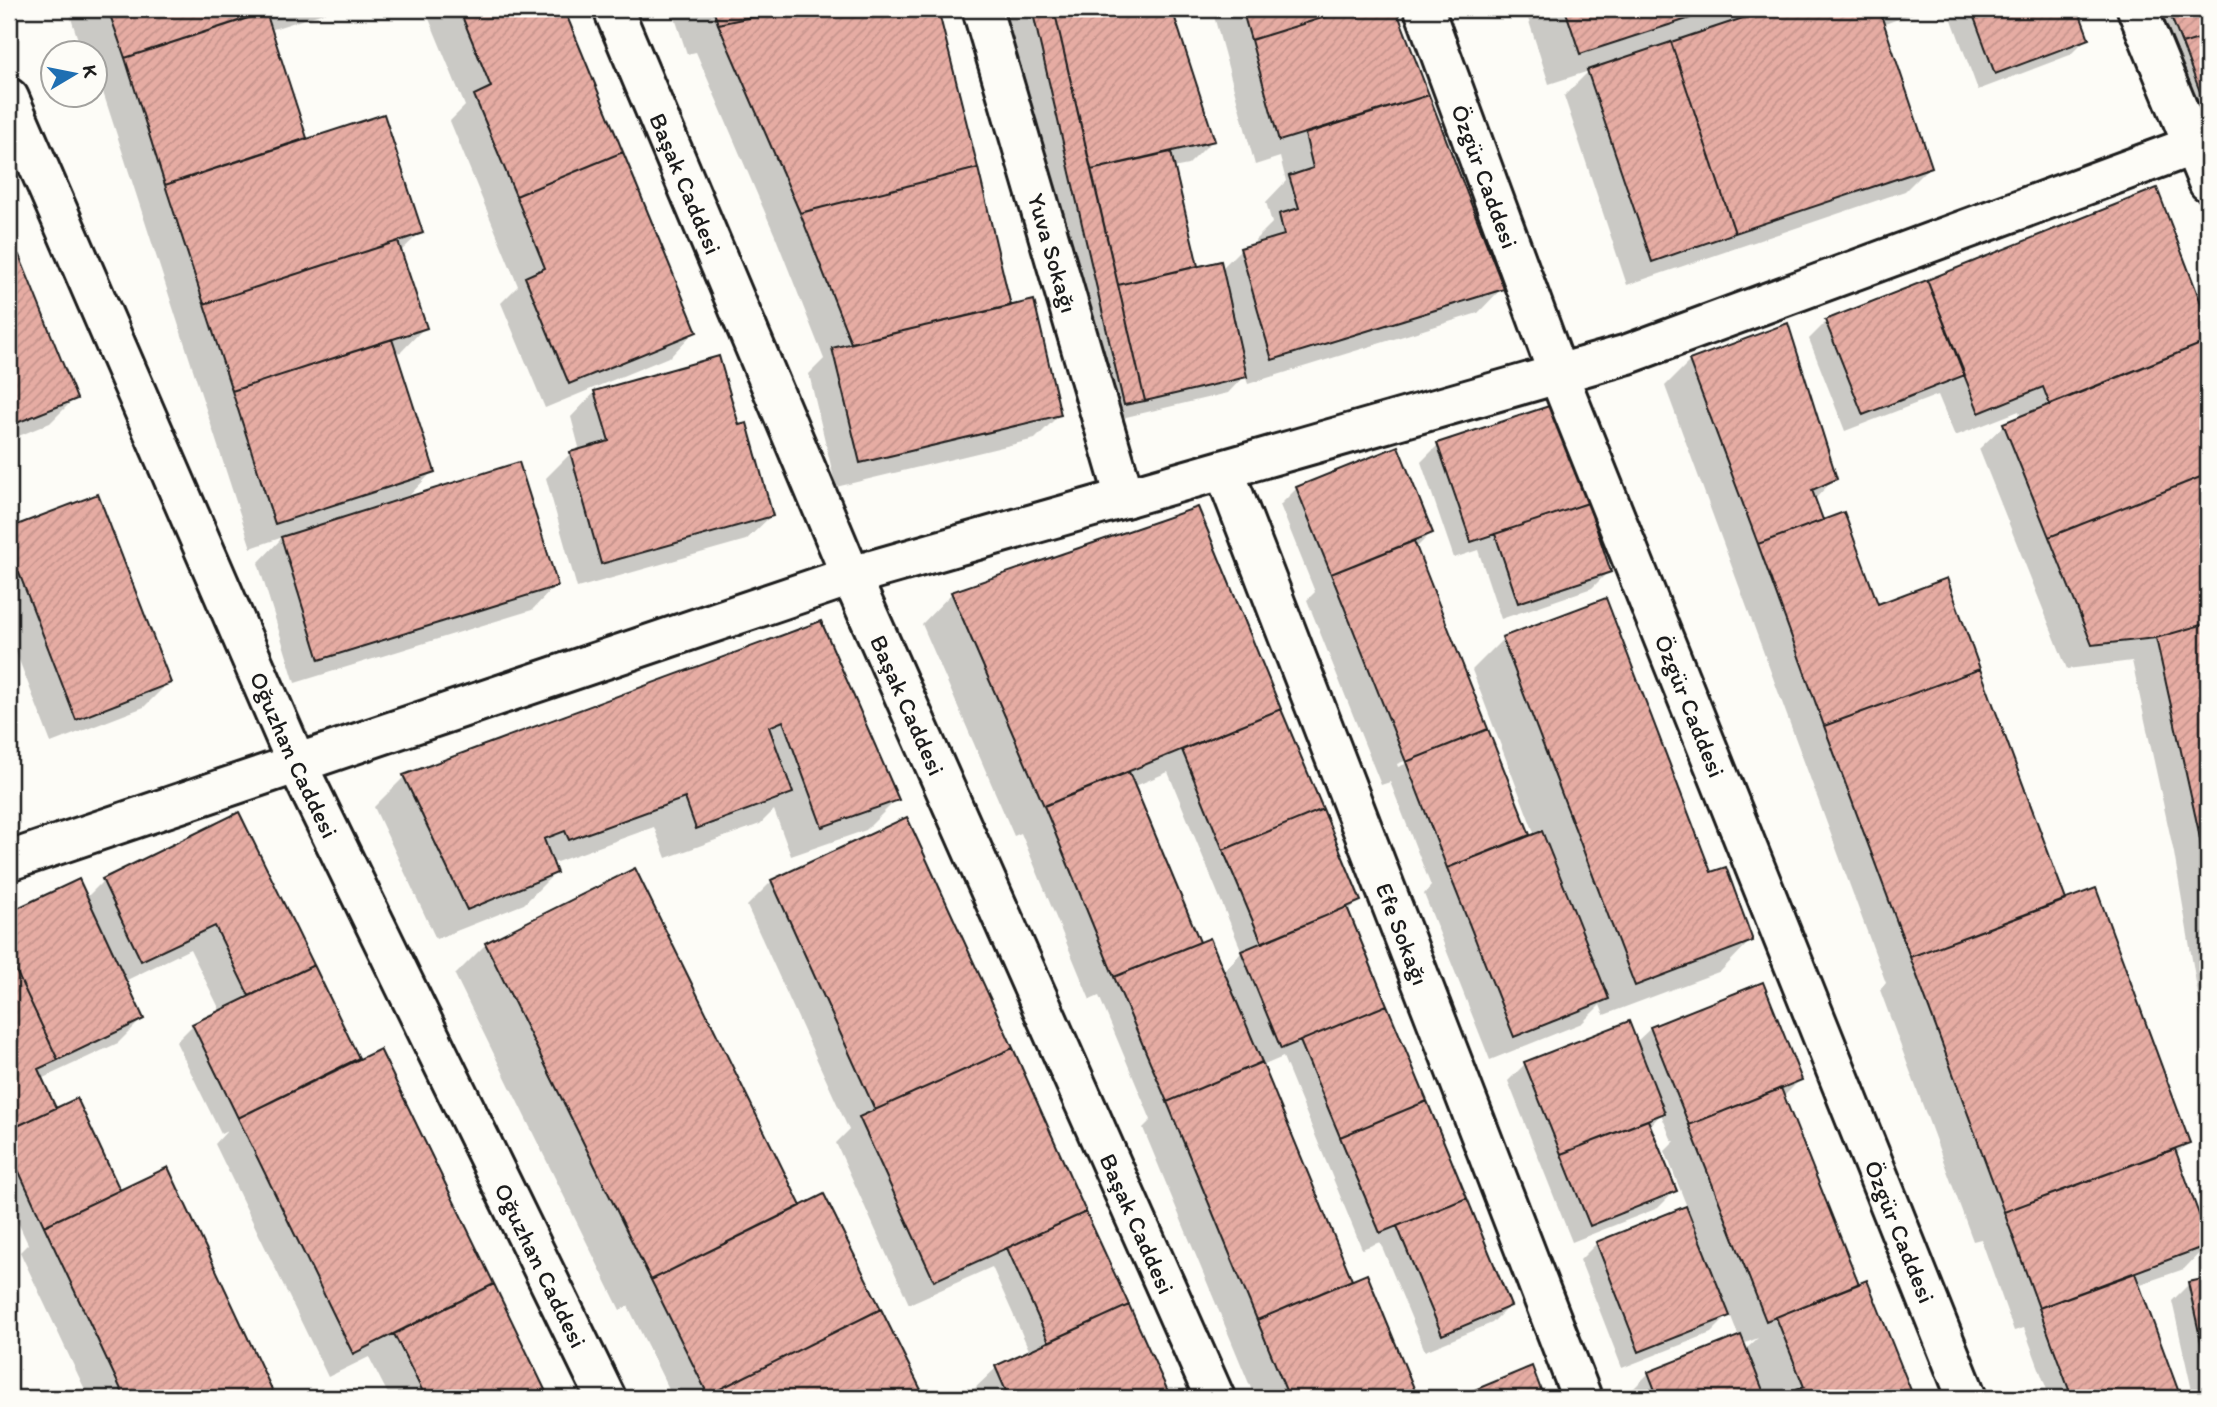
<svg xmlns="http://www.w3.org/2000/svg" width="2217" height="1407" viewBox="0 0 2217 1407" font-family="Itim,sans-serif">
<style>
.shadow{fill:#0003;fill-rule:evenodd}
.building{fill:url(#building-hatch);stroke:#1c1c1c;stroke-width:2}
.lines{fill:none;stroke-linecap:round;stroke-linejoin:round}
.street-casing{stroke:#1c1c1c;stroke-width:44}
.street{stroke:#fdfcf7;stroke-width:38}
.labels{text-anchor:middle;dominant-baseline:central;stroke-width:5;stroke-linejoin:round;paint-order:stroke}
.street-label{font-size:24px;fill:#1c1c1c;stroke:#fdfcf7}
</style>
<defs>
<pattern id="building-hatch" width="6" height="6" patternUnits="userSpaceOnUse" patternTransform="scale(1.75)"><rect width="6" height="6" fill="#e6aca3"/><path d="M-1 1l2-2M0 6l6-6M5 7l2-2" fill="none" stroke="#c5938c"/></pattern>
</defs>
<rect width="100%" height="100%" fill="#fdfcf7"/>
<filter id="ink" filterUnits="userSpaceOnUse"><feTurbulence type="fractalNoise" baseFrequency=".0143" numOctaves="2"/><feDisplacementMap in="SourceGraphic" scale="14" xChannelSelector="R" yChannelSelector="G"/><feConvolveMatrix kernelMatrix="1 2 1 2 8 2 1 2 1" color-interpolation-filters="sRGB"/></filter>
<g filter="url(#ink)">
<!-- shadow -->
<path class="shadow" d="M 68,9 L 336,9 L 270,30 L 306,140 L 421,232 L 400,252 L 425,327 L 401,352 L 395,353 L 433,471 L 405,500 L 556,585 L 532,610 L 295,683 L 258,563 L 283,537 L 251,548 L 101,86 L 94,88 L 94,52 L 82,52 Z
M 425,9 L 562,9 L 695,331 L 671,356 L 545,408 L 501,303 L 518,286 L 450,121 L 465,106 Z
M 672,9 L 937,9 L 1010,308 L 1059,415 L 1035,439 L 836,487 L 809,374 L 824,359 L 776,238 L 696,52 L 687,54 Z
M 1002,9 L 1170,9 L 1213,140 L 1188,165 L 1173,168 L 1196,268 L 1221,269 L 1241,249 L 1256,245 L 1255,240 L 1272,223 L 1266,202 L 1286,181 L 1280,157 L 1255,165 L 1212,9 L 1394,9 L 1502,288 L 1478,313 L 1248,384 L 1245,375 L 1228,393 L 1126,417 L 1119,425 L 1100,429 Z
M 1525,9 L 1925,9 L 1882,25 L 1930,166 L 1905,191 L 1627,285 L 1564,96 L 1589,71 L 1549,84 Z
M 1948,9 L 2076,9 L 2087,38 L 2070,55 L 1978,90 Z
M 2144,9 L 2208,9 L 2208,124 L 2191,129 Z
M 2156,191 L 2208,324 L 2208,1042 L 2206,1042 L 2174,853 L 2132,661 L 2067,669 L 1979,449 L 2004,425 L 2021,418 L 2019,411 L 1955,436 L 1938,395 L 1845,431 L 1809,339 L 1826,322 Z
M 18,257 L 75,398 L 50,423 L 9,440 L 9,261 Z
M 1690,361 L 1835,478 L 1814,500 L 1822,523 L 2065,901 L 2188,1142 L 2175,1155 L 2208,1244 L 2184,1269 L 2138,1285 L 2179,1398 L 2050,1398 L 2024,1328 L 2014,1331 L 1981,1239 L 1973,1241 L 1880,990 L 1886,983 L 1665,386 Z
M 595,392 L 738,427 L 771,516 L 746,540 L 577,588 L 546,478 L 571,453 L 580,451 L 571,417 Z
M 1554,406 L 1609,571 L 1592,588 L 1501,619 L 1478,550 L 1454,558 L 1421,462 L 1438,445 Z
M 1297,488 L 1431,533 L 1415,549 L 1528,835 L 1522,840 L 1535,835 L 1472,670 L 1503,639 L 1710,875 L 1751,940 L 1721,971 L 1604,1015 L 1600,1005 L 1582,1023 L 1490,1060 L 1424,894 L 1431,886 L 1390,782 L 1381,785 L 1307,600 L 1315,592 L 1280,505 ZM 1459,739 L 1459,743 L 1398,767 L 1397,764 Z
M 97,496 L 169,682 L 144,707 L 51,743 L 9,634 L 9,530 Z
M 1197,509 L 1359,900 L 1347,912 L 1509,1306 L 1492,1323 L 1425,1351 L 1380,1242 L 1362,1249 L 1283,1057 L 1262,1066 L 1351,1283 L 1366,1276 L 1416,1398 L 1255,1398 L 1143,1128 L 1151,1120 L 1099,996 L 1090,1000 L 1021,833 L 1014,836 L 922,624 L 952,593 ZM 1168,772 L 1242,952 L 1223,972 L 1192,947 L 1198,941 L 1133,787 Z
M 821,623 L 897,799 L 866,830 L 791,856 L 774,810 L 760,824 L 666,858 L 654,827 L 551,864 L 555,873 L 524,904 L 436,939 L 374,807 L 404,777 Z
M 239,815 L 357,1058 L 350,1065 L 379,1051 L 548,1398 L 390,1398 L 369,1357 L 328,1377 L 215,1144 L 227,1131 L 221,1134 L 176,1042 L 193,1025 L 221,1012 L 190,949 L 125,981 L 142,1019 L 118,1043 L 41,1079 L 55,1110 L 119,1193 L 167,1170 L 274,1398 L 89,1398 L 20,1252 L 28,1244 L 9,1203 L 9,914 L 78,881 L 86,898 L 103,881 Z
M 907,820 L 1169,1398 L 974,1398 L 971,1392 L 996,1368 L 1030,1352 L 992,1267 L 909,1304 L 836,1143 L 849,1130 L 747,906 L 772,881 Z
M 486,944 L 793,1211 L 824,1197 L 923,1398 L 673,1398 L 628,1306 L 620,1310 L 455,975 Z
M 1651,1028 L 1800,1080 L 1783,1097 L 1851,1288 L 1866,1282 L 1912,1398 L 1624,1398 L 1649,1373 L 1739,1337 L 1730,1314 L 1711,1333 L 1622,1368 L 1580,1260 L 1597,1243 L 1687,1207 L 1665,1151 L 1675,1141 L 1672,1141 L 1661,1114 L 1649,1127 L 1675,1191 L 1658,1208 L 1572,1242 L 1508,1081 L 1525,1064 L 1635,1043 ZM 1758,1338 L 1745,1350 L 1743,1344 Z
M 2208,1279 L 2208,1392 L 2193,1395 L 2172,1301 L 2189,1284 Z"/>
<!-- building -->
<path class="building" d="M 108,9 L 276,9 L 125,58 Z
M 459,9 L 564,9 L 623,152 L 516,196 L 474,95 L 491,87 Z
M 713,9 L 790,9 L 718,24 Z
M 790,9 L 938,9 L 978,168 L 800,213 L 718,24 Z
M 1032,9 L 1054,9 L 1145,401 L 1124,405 Z
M 1054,9 L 1172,9 L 1215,141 L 1091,170 Z
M 1242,9 L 1351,9 L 1251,40 Z
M 1351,9 L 1396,9 L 1429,95 L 1279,141 L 1251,40 Z
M 1565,9 L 1718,9 L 1580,54 Z
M 1770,9 L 1879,9 L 1932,167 L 1735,233 L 1671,42 Z
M 1971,9 L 2078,9 L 2089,39 L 1995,74 Z
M 2168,9 L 2208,9 L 2208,36 L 2182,44 Z
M 266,12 L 307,138 L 165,185 L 125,58 Z
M 2208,36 L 2208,113 L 2182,44 Z
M 1671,42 L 1735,233 L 1652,262 L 1587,70 Z
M 1429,95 L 1504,289 L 1272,360 L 1240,248 L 1284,235 L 1279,214 L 1299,208 L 1289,176 L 1313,168 L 1305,134 Z
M 384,114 L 423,233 L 204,304 L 165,185 Z
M 623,152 L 697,332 L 569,384 L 525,277 L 545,268 L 516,196 Z
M 1171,152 L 1198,266 L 1118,285 L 1091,170 Z
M 978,168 L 1011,306 L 851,343 L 800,213 Z
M 2157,188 L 2208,321 L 2208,341 L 2050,405 L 2043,387 L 1979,413 L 1927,280 Z
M 398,241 L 427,328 L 232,391 L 204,304 Z
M 19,255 L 77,399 L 9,426 L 9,259 Z
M 1221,261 L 1247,377 L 1145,401 L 1118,285 Z
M 1927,280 L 1965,375 L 1863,415 L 1825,320 Z
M 1034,300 L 1061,415 L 860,463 L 832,348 Z
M 1788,323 L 1837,479 L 1812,490 L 1823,520 L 1758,544 L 1689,360 Z
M 392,339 L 435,472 L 275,524 L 232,391 Z
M 2208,341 L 2208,474 L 2049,537 L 2003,423 Z
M 719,356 L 739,425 L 747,423 L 773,516 L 601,564 L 570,452 L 609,441 L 594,391 Z
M 1555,404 L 1588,503 L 1471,542 L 1437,443 Z
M 1398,446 L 1433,533 L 1331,574 L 1296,487 Z
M 519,462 L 558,586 L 319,660 L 281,537 Z
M 2208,474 L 2208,623 L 2156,638 L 2092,645 L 2049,537 Z
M 98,494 L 171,683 L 76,720 L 9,547 L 9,528 Z
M 1588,503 L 1611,572 L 1518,603 L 1495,534 Z
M 1198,507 L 1281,709 L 1044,806 L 951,592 Z
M 1844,512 L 1878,604 L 1947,578 L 1980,669 L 1824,726 L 1758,544 Z
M 1414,541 L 1488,729 L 1406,762 L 1331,574 Z
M 1606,598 L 1711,872 L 1726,867 L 1753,941 L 1635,986 L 1502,637 Z
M 821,621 L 899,800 L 822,827 L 783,721 L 769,727 L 793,793 L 696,829 L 685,798 L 569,840 L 565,831 L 544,839 L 557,873 L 467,910 L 403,775 Z
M 2208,623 L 2208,825 L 2198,828 L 2156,638 Z
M 1980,669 L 2066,900 L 1910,957 L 1824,726 Z
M 1281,709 L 1323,809 L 1223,850 L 1182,750 Z
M 1488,729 L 1530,835 L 1447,868 L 1406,762 Z
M 1129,772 L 1200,942 L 1114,977 L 1044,806 Z
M 1323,809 L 1361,901 L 1262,943 L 1223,850 Z
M 239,812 L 314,965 L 249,996 L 215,926 L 141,961 L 102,879 Z
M 907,817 L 1013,1048 L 875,1110 L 771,880 Z
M 2208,825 L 2208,888 L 2198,828 Z
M 1542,831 L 1609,999 L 1514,1037 L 1447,868 Z
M 635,868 L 801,1206 L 651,1280 L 485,943 Z
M 79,879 L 144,1019 L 58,1060 L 9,956 L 9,912 Z
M 2096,888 L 2190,1143 L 2004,1212 L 1910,957 Z
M 1347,907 L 1387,1005 L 1281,1049 L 1241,951 Z
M 1210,938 L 1262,1062 L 1167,1102 L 1114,977 Z
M 9,956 L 58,1060 L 38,1069 L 56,1108 L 9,1130 Z
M 314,965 L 359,1058 L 238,1118 L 192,1024 Z
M 1763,982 L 1802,1080 L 1689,1125 L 1650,1027 Z
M 1387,1005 L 1427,1101 L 1340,1137 L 1300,1041 Z
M 1629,1021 L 1665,1113 L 1561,1154 L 1524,1062 Z
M 1013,1048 L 1086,1212 L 934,1281 L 859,1117 Z
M 380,1049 L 494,1284 L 353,1354 L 238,1118 Z
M 1262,1062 L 1352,1280 L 1257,1320 L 1167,1102 Z
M 1781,1088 L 1859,1284 L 1766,1321 L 1689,1125 Z
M 77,1098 L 120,1190 L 44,1226 L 9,1150 L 9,1130 Z
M 1427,1101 L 1467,1198 L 1380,1233 L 1340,1137 Z
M 1648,1120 L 1677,1191 L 1590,1226 L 1561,1154 Z
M 2175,1149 L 2208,1239 L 2208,1245 L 2039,1308 L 2004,1212 Z
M 168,1167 L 276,1398 L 125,1398 L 44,1226 Z
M 824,1194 L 881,1309 L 708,1395 L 651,1280 Z
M 1467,1198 L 1511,1306 L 1442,1335 L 1397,1226 Z
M 1686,1206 L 1730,1316 L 1639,1352 L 1596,1242 Z
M 1086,1212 L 1129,1305 L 1049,1342 L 1007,1248 Z
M 2135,1273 L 2181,1398 L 2072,1398 L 2039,1308 Z
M 1367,1274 L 1418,1398 L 1289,1398 L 1257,1320 Z
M 2208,1278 L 2208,1374 L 2188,1282 Z
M 1867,1280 L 1914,1398 L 1774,1398 L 1804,1387 L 1776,1317 Z
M 494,1284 L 549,1398 L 426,1398 L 394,1334 Z
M 1129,1305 L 1171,1398 L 1009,1398 L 995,1366 Z
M 881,1309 L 925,1398 L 709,1398 L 708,1395 Z
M 1741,1335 L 1766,1398 L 1658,1398 L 1648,1372 Z
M 1532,1366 L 1544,1398 L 1461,1398 L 1460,1396 Z"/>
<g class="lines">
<!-- street casing -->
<g class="street-casing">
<g id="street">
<path id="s1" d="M 613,9 L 851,576 L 1215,1398"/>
<path id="s2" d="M 982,9 L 1125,498"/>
<path id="s3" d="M 1424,9 L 1558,374 L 1967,1398"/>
<path d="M 2137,9 L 2208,182"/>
<path id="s4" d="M 9,98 L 297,764 L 606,1398"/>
<path id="s5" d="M 1224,470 L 1582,1398"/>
<path d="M 9,861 L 851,576 L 1628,354 L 2208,140"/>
</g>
</g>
<!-- street -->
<use href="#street" class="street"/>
</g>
</g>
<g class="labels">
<!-- street labels -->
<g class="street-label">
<text stroke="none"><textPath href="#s3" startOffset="178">Özgür Caddesi</textPath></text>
<text stroke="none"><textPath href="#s1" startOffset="189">Başak Caddesi</textPath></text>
<text stroke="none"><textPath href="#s2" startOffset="254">Yuva Sokağı</textPath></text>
<text stroke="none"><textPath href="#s3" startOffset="746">Özgür Caddesi</textPath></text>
<text stroke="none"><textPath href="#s1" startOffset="756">Başak Caddesi</textPath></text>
<text stroke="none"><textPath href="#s4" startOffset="716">Oğuzhan Caddesi</textPath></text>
<text stroke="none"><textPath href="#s5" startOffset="497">Efe Sokağı</textPath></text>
<text stroke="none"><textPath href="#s1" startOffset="1323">Başak Caddesi</textPath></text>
<text stroke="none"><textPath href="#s3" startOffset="1312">Özgür Caddesi</textPath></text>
<text stroke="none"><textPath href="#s4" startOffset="1283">Oğuzhan Caddesi</textPath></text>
</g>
</g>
<!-- margin -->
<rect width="2217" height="1407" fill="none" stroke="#fdfcf7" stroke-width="35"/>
<rect x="18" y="18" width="2182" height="1372" fill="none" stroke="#1c1c1c" stroke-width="2.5" filter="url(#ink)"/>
<!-- north arrow -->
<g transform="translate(74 74) rotate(80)"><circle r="33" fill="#fdfcf7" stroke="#a3a29f" stroke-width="2"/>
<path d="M0-5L12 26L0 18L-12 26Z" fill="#1f6fb2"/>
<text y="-10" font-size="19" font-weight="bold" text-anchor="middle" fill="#1c1c1c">K</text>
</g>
</svg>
